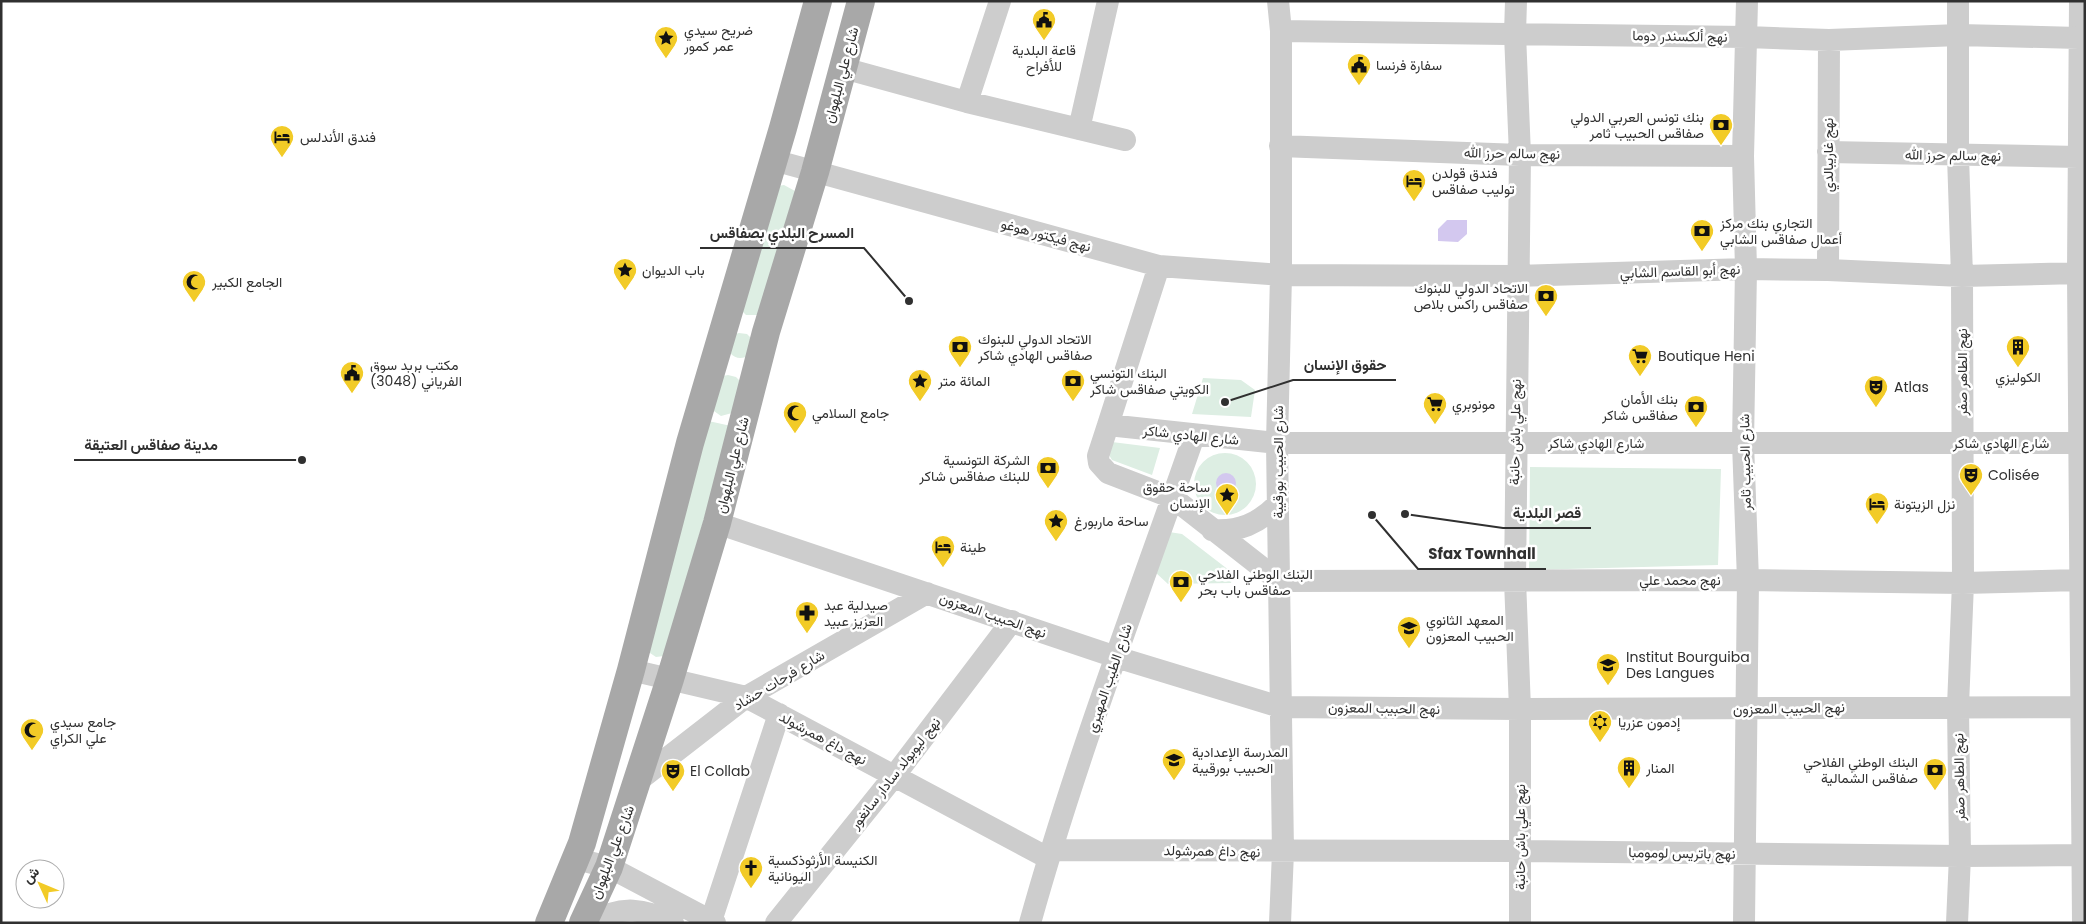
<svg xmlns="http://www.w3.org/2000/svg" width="2086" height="924" viewBox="0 0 2086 924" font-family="Poppins,Vazirmatn,sans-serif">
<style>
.green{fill:#ddeee3}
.water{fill:#d3c8ef}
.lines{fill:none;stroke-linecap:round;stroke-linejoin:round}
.minor{stroke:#cdcdcd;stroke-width:22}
.major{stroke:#a8a8a8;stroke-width:28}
.labels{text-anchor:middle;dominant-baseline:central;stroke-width:5;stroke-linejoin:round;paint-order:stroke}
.poi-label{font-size:14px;fill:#303030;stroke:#fff;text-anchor:start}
.street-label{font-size:14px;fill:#303030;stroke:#fff}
.leader{fill:none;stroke:#303030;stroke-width:2}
.callout-dot{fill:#303030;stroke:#fff;stroke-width:2}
.callout-label{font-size:15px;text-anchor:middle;font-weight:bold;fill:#303030;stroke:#fff;stroke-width:5;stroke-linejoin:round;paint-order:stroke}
</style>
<rect width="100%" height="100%" fill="#fff"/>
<!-- green -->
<path class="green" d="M 784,185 L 795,191 L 758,315 L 746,315 L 742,311 L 778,186 Z
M 739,333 L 747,334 L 752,339 L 746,357 C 739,359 735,358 730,353 L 735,334 Z
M 728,375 L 736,377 L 743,384 L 732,413 L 721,416 L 711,409 L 723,376 Z
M 1203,378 L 1241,380 L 1255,390 L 1251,417 L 1192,414 Z
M 704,420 L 731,426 L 664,656 L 656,657 L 647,651 Z
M 1112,442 L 1160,448 L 1152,475 L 1112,460 L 1109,455 Z
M1194 484a31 31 0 1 1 62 0a31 31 0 1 1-62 0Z
M 1530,467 L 1721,469 L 1718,565 L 1529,570 Z
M 1169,532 L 1182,534 L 1234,574 L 1231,583 L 1168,584 L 1155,572 Z"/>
<!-- water -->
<path class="water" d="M 1447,220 L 1467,220 L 1467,234 L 1458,242 L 1438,241 L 1438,229 Z
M1216 483a10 10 0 1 1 20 0a10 10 0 1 1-20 0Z"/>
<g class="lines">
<!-- minor -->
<path class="minor" d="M 1278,1 L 1281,31 L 1281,275 L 1277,443 L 1283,852 L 1280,923
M 1516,1 L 1515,34 L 1520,155 L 1515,580 L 1520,709 L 1520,923
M 2080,1 L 2078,273 L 2083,923
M 1281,31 L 1747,37 L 1829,40 L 1959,35 L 2079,38
M 843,68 L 967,102 L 1125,140
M 967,102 L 1000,1
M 1079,129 L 1108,1
M 1280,146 L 1520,155 L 1743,156
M 1828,152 L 2078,157
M 773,160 L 1159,266 L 1281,275 L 1517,276 L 1746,269 L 1828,270 L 1962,276 L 2078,273
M 1159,266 L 1108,425 L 1098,456 L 1099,463 L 1108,473 L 1173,498 L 1279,581 L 1748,580 L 1963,583 L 2080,580
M 1828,270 L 1829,40
M 1108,425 L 1277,443 L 2085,443
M 717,523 L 1116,657 L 1280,707 L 1520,709 L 2081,707
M 1212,530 C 1239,532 1258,524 1278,504
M 631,670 L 746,697 L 1048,858
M 639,780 L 746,697 L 927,593
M 1051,850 L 1521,851 L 1960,856 L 2082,855
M 576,859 L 609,867 L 715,923
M 711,921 L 779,714
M 593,923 C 620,904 646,909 673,923
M 776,923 L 895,775 L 1012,621
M 1030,923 C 1076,758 1138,597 1194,436
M 1744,923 L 1748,580 L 1743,443 L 1746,269 L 1743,156 L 1747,1
M 1957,923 L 1960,856 L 1958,706 L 1963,583 L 1962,276 L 1958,156 L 1958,1"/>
<!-- major -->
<path class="major" d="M 549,923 L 582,843 L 631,670 L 690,443 L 783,128 L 818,1
M 583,923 L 609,867 L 670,679 L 717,523 L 766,332 L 815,172 L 861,1"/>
</g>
<!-- icons -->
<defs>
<g id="civic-pin" transform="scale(1.25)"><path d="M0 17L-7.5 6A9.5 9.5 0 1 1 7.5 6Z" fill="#f2cb27" stroke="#fff"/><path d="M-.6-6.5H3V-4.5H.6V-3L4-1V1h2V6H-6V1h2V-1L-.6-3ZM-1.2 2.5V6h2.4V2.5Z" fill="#111"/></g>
<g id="sight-pin" transform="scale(1.25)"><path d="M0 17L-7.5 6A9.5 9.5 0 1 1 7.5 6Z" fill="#f2cb27" stroke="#fff"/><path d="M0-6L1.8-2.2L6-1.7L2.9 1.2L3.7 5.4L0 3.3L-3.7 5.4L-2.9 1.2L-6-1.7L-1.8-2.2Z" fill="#111"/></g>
<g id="bank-pin" transform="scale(1.25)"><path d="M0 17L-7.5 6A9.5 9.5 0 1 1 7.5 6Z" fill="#f2cb27" stroke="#fff"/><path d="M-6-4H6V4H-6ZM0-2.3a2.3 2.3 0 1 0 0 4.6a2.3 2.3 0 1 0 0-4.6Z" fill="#111"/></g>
<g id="hotel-pin" transform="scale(1.25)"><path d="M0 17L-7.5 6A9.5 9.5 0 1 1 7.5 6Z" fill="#f2cb27" stroke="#fff"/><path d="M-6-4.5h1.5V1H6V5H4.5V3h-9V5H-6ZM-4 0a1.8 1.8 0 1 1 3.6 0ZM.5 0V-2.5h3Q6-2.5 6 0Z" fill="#111"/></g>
<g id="mosque-pin" transform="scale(1.25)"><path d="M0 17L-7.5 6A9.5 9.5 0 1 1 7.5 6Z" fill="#f2cb27" stroke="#fff"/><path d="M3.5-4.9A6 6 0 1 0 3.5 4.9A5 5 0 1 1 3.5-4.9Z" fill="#111"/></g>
<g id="building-pin" transform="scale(1.25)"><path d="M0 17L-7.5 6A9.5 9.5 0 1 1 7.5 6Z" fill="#f2cb27" stroke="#fff"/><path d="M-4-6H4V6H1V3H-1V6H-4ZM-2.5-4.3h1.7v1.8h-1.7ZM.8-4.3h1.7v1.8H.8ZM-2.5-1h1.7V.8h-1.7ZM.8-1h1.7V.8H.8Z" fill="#111"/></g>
<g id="supermarket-pin" transform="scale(1.25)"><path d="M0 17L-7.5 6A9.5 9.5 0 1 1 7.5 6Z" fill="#f2cb27" stroke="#fff"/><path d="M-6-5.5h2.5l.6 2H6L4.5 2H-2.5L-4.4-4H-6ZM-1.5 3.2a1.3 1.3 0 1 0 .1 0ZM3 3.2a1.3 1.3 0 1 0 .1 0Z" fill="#111"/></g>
<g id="theatre-pin" transform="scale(1.25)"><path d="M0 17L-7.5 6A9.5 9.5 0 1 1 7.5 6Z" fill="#f2cb27" stroke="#fff"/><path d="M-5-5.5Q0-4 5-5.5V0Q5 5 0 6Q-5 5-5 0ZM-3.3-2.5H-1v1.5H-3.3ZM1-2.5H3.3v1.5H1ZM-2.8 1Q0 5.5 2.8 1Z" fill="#111"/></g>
<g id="pharmacy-pin" transform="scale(1.25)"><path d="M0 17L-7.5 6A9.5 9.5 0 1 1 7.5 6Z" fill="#f2cb27" stroke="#fff"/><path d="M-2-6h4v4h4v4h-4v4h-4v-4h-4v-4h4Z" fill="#111"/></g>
<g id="university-pin" transform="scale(1.25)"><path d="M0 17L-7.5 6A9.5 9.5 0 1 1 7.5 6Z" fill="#f2cb27" stroke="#fff"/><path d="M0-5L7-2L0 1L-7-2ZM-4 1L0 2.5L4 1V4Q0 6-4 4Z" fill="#111"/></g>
<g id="school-pin" transform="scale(1.25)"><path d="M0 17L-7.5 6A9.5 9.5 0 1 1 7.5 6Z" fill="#f2cb27" stroke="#fff"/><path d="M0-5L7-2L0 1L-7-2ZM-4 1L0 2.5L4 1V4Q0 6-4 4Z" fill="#111"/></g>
<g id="synagogue-pin" transform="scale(1.25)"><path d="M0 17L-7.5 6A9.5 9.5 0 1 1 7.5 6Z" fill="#f2cb27" stroke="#fff"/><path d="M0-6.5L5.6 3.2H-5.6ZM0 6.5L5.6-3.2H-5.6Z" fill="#111"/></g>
<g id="church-pin" transform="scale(1.25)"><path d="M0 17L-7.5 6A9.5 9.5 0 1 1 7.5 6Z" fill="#f2cb27" stroke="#fff"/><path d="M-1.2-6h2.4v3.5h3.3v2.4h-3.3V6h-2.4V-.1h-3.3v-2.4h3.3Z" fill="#111"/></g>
</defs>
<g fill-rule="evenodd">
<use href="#civic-pin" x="1044" y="20"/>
<use href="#sight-pin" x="666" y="38"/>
<use href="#civic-pin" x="1359" y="65"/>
<use href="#bank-pin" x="1721" y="125"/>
<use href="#hotel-pin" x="282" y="137"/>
<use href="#hotel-pin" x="1414" y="181"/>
<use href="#bank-pin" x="1702" y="231"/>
<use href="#sight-pin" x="625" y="270"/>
<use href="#mosque-pin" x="194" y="282"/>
<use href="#bank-pin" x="1546" y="296"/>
<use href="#bank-pin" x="960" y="347"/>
<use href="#building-pin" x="2018" y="347"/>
<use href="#supermarket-pin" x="1640" y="356"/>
<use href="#civic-pin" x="352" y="373"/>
<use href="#sight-pin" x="920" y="381"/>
<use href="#bank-pin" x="1073" y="381"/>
<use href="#theatre-pin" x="1876" y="387"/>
<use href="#supermarket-pin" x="1435" y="404"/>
<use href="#bank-pin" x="1696" y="407"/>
<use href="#mosque-pin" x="795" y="413"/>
<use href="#bank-pin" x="1048" y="468"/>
<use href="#theatre-pin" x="1971" y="475"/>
<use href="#sight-pin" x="1227" y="495"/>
<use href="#hotel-pin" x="1877" y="504"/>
<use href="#sight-pin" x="1056" y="521"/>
<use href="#hotel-pin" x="943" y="547"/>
<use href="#bank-pin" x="1181" y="582"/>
<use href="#pharmacy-pin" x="807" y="613"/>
<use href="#university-pin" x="1409" y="628"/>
<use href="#school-pin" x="1608" y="665"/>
<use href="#synagogue-pin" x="1600" y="722"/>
<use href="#mosque-pin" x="32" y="730"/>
<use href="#school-pin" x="1174" y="760"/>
<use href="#building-pin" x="1629" y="768"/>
<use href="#bank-pin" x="1935" y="770"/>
<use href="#theatre-pin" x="673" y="771"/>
<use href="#church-pin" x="751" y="868"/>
</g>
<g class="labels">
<!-- poi labels -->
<g class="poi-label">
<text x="684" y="30">ضريح سيدي<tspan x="684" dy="16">عمر كمور</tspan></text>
<text x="1044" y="50" text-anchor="middle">قاعة البلدية<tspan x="1044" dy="16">للأفراح</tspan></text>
<text x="1376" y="65">سفارة فرنسا</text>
<text x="1704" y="117" text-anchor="end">بنك تونس العربي الدولي<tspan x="1704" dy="16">صفاقس الحبيب ثامر</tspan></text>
<text x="300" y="137">فندق الأندلس</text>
<text x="1432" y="173">فندق قولدن<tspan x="1432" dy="16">توليب صفاقس</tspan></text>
<text x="1720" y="223">التجاري بنك مركز<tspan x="1720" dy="16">أعمال صفاقس الشابي</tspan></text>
<text x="642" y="270">باب الديوان</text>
<text x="212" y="282">الجامع الكبير</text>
<text x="1528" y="288" text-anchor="end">الاتحاد الدولي للبنوك<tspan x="1528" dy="16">صفاقس راكس بلاص</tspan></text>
<text x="978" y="339">الاتحاد الدولي للبنوك<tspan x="978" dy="16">صفاقس الهادي شاكر</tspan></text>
<text x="1658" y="356">Boutique Heni</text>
<text x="370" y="365">مكتب بريد سوق<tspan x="370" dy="16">الفرياني (3048)</tspan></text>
<text x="1090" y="373">البنك التونسي<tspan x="1090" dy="16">الكويتي صفاقس شاكر</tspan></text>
<text x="2018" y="377" text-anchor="middle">الكوليزي</text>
<text x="938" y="381">المائة متر</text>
<text x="1894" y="387">Atlas</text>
<text x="1678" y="399" text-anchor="end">بنك الأمان<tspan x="1678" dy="16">صفاقس شاكر</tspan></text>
<text x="1452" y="404">مونوبري</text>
<text x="812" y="413">جامع السلامي</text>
<text x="1030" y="460" text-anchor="end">الشركة التونسية<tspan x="1030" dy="16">للبنك صفاقس شاكر</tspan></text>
<text x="1988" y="475">Colisée</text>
<text x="1210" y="487" text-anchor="end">ساحة حقوق<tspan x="1210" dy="16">الإنسان</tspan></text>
<text x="1894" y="504">نزل الزيتونة</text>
<text x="1074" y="521">ساحة ماربورغ</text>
<text x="960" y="547">طينة</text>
<text x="1198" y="574">البنك الوطني الفلاحي<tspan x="1198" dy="16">صفاقس باب بحر</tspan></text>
<text x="824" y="605">صيدلية عبد<tspan x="824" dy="16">العزيز عبيد</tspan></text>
<text x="1426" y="620">المعهد الثانوي<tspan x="1426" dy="16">الحبيب المعزون</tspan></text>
<text x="1626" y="657">Institut Bourguiba<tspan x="1626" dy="16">Des Langues</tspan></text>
<text x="50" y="722">جامع سيدي<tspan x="50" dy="16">علي الكراي</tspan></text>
<text x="1618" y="722">إدمون عزريا</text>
<text x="1192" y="752">المدرسة الإعدادية<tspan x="1192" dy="16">الحبيب بورقيبة</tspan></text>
<text x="1918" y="762" text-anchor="end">البنك الوطني الفلاحي<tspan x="1918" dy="16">صفاقس الشمالية</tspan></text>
<text x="1646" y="768">المنار</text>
<text x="690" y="771">El Collab</text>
<text x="768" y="860">الكنيسة الأرثوذكسية<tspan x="768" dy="16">اليونانية</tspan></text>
</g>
<!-- street labels -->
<g class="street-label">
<text transform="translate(1680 36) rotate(1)">نهج ألكسندر دوما</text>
<text transform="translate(841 75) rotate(-75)">شارع علي البلهوان</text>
<text transform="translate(1512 153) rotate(1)">نهج سالم حرز الله</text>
<text transform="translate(1828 155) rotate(-90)">نهج غاريبالدي</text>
<text transform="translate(1953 155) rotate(1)">نهج سالم حرز الله</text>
<text transform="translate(1046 235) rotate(15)">نهج فيكتور هوغو</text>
<text transform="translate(1680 271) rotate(-2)">نهج أبو القاسم الشابي</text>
<text transform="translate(1962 372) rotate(-90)">نهج الطاهر صفر</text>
<text transform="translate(1515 432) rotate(-89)">نهج علي باش حانبة</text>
<text transform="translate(1191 435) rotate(6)">شارع الهادي شاكر</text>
<text x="1596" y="443">شارع الهادي شاكر</text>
<text x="2001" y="443">شارع الهادي شاكر</text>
<text transform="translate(1278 462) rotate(-90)">شارع الحبيب بورقيبة</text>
<text transform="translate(1745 462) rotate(-91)">شارع الحبيب ثامر</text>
<text transform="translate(732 465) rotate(-76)">شارع علي البلهوان</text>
<text x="1680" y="580">نهج محمد علي</text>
<text transform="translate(993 615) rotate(19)">نهج الحبيب المعزون</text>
<text transform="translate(1109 678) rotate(-71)">شارع الطيب المهيري</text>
<text transform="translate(779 680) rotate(-31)">شارع فرحات حشاد</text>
<text transform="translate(1384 708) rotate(1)">نهج الحبيب المعزون</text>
<text transform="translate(1789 708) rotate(-1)">نهج الحبيب المعزون</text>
<text transform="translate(823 738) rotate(28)">نهج داغ همرشولد</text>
<text transform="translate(895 773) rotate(-52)">نهج ليوبولد سادار سانغور</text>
<text transform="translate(1959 777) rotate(-91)">نهج الطاهر صفر</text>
<text transform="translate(1520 837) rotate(-90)">نهج علي باش حانبة</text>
<text transform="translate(1212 851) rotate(1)">نهج داغ همرشولد</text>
<text transform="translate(612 852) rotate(-69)">شارع علي البلهوان</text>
<text transform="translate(1682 853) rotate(1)">نهج باتريس لومومبا</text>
</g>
</g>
<!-- callouts -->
<path class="leader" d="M909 301L864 248H700M1225 402L1293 380H1396M302 460L228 460H74M1405 514L1503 528H1591M1372 515L1418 569H1546"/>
<g class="callout-dot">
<circle cx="909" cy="301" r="5"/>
<circle cx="1225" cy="402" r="5"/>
<circle cx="302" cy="460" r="5"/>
<circle cx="1405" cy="514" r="5"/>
<circle cx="1372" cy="515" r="5"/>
</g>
<g class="callout-label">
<text x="782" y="238">المسرح البلدي بصفاقس</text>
<text x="1345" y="370">حقوق الإنسان</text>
<text x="151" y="450">مدينة صفاقس العتيقة</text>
<text x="1547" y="518">قصر البلدية</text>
<text x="1482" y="559">Sfax Townhall</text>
</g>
<!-- border -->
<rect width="2086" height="924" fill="none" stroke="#303030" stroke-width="5"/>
<!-- north arrow -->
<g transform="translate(40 884) rotate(314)"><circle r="24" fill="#ffffff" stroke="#acacac"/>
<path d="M0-4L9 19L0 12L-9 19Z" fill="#f2cb27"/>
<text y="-8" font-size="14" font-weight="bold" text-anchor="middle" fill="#303030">ش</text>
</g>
</svg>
